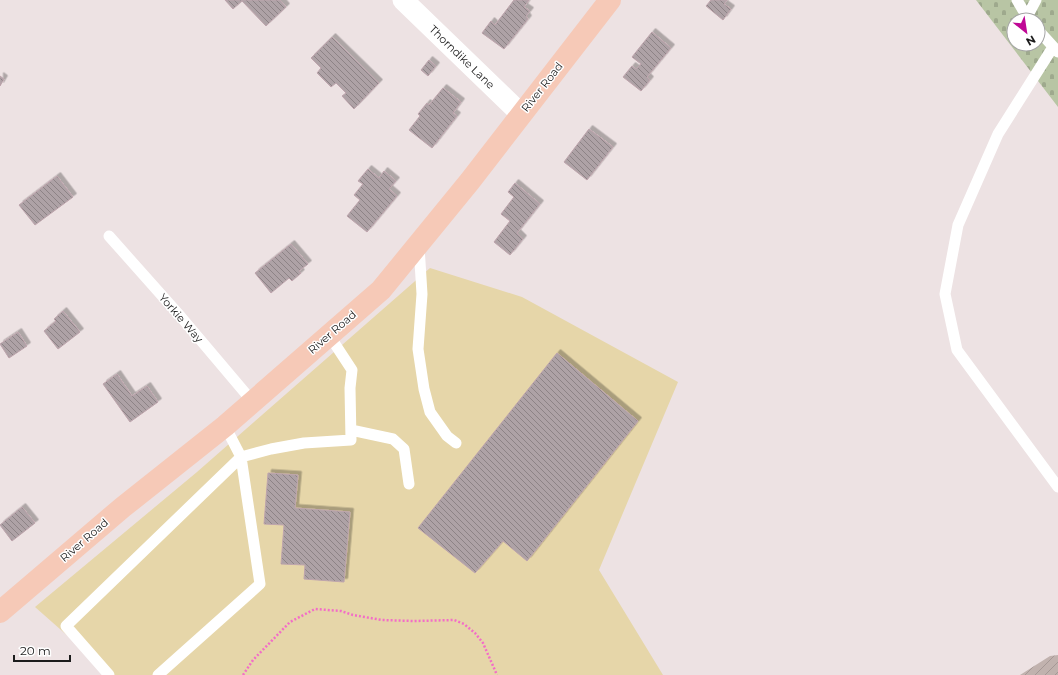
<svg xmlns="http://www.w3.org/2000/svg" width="1058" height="675" viewBox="0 0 1058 675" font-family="Montserrat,sans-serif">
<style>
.construction{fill:url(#construction-furrows)}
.grass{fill:#e6d6a9}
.cemetery{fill:url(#cemetery-stones);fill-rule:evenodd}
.building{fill:url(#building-back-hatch);stroke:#bea5ad;filter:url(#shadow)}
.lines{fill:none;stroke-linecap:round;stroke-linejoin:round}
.path{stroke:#f36dc7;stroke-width:2.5;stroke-dasharray:2 2;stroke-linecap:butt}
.lane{stroke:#fff;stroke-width:11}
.street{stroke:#fff;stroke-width:21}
.secondary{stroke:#f6c9b7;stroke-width:22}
.labels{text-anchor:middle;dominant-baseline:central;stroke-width:3;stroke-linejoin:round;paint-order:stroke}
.street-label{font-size:11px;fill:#1c1c1c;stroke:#fff}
</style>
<defs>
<pattern id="construction-furrows" width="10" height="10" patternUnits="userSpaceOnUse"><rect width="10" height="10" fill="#c1b2ae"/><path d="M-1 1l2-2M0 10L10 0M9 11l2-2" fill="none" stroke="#a59895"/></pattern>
<pattern id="cemetery-stones" width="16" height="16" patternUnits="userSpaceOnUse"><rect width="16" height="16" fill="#b8c5a4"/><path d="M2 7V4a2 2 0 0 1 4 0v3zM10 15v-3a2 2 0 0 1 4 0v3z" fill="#9ea98d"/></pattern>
<pattern id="building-back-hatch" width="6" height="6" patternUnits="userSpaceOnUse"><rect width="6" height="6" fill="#aea2a6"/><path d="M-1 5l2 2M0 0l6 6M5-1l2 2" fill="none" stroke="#8d8386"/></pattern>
<filter id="shadow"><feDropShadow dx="3.5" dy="-3.5" stdDeviation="0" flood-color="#0004"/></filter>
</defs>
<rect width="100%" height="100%" fill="#ede2e3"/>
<!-- construction -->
<path class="construction" d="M 1058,655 L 1058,675 L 1020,675 L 1050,656 Z"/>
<!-- grass -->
<path class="grass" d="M 430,268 L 522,297 L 678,382 L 599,570 L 663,675 L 112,675 L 35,607 L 197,472 Z"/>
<!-- cemetery -->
<path class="cemetery" d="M 976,0 L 1058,0 L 1058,107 ZM 1014,20 L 1038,20 L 1038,44 L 1014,44 Z"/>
<!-- building -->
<path class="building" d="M 225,0 L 280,0 L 286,7 L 266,26 L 242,1 L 233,9 Z
M 514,0 L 529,0 L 524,7 L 530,11 L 526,16 L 528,19 L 504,49 L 482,33 L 491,21 L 495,25 Z
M 711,0 L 727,0 L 724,4 L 731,9 L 723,20 L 706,6 Z
M 652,32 L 671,48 L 647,77 L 650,80 L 641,91 L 623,77 L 632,66 L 636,69 L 641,64 L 632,57 Z
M 332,37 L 379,83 L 354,109 L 342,96 L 346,93 L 336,83 L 331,87 L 317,73 L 321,68 L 311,58 Z
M 429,60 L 436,66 L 428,76 L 421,70 Z
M 0,76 L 4,79 L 0,86 Z
M 443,88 L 461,102 L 453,113 L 457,116 L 432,148 L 409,130 L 420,116 L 418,114 L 427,103 L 429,105 Z
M 589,129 L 613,147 L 587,180 L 564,162 Z
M 368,169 L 379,178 L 384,171 L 396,181 L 389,189 L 397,196 L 367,232 L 347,216 L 360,200 L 354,195 L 363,184 L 358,181 Z
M 57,176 L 73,197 L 35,225 L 19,205 Z
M 515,183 L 540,204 L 517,233 L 523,239 L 510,255 L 494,242 L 510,221 L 501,214 L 514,197 L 508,192 Z
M 291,244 L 308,264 L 299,271 L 301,273 L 292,281 L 289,278 L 271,293 L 255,273 Z
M 63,311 L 80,332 L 58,349 L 44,331 L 56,321 L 54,319 Z
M 18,332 L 27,346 L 9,358 L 0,344 Z
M 557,353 L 638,421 L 527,561 L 503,541 L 475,573 L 418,528 Z
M 117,374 L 132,396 L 147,386 L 158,402 L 130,422 L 103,384 Z
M 268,473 L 298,475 L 295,508 L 350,512 L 344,582 L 304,579 L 305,565 L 281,564 L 284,525 L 264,524 Z
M 22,507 L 35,523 L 12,541 L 0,525 Z"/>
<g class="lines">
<!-- path -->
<path class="path" d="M 243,675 L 253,660 L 290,622 L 315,609 L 341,611 L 353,615 L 382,620 L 414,621 L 454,620 L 464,624 L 475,633 L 483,643 L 497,675"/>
<!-- lane -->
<path class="lane" d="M 1017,0 L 1027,17
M 1030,20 L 1027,17 L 1036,0
M 1038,30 L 1058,52
M 1053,47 L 998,134 L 958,225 L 945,294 L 957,350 L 1058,487
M 109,236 L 181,317 L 252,401
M 419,246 L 422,294 L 418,349 L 424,389 L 430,412 L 447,436 L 456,443
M 351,430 L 393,439 L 404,449 L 409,484
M 109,675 L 66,626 L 241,457 L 271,449 L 304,443 L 351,440 L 350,388 L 352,370 L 329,335
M 158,675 L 260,584 L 241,457 L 225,426"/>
<!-- street -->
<path class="street" d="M 403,0 L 521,114"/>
<!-- secondary -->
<path class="secondary" d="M 0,612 L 123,507 L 225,426 L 381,290 L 470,181 L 610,0"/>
</g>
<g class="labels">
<!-- street labels -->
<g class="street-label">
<text transform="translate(462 57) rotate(44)">Thorndike Lane</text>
<text transform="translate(542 87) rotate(-52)">River Road</text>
<text transform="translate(181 318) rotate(49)">Yorkie Way</text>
<text transform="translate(332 332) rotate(-41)">River Road</text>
<text transform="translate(84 540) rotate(-41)">River Road</text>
</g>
</g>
<!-- north arrow -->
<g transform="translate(1026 32) rotate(150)"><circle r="19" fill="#ffffff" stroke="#a4a4a4"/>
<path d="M0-3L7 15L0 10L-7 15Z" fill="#c00896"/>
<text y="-6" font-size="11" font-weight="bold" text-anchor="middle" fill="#1c1c1c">N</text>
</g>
<!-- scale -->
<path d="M14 655v6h56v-6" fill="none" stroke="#1c1c1c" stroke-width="2"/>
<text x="20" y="655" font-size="12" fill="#1c1c1c" stroke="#ffffff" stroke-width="3" paint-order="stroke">20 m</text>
</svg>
